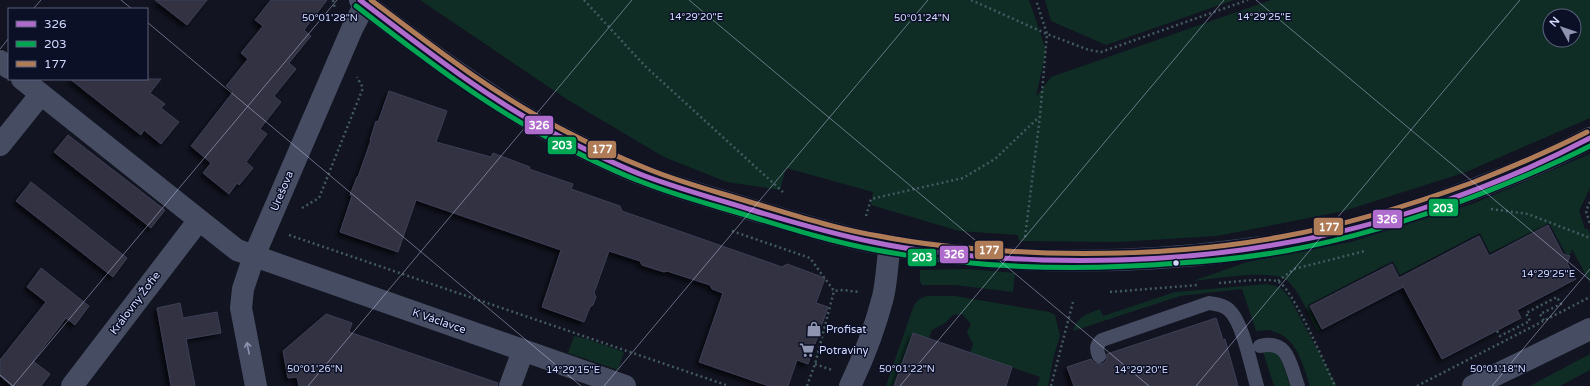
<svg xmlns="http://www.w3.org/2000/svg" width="1590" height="386" viewBox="0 0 1590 386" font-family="'Varela Round',sans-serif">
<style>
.green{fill:#0f2d25;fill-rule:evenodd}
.building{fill:#303343;stroke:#3d3f55;filter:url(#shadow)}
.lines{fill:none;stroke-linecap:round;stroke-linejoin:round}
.path{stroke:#425a60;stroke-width:2.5;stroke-dasharray:2 3;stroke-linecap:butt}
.lane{stroke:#464d62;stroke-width:14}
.street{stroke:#464d62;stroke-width:22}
.secondary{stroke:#495068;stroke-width:22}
.bus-1-casing{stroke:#0c1027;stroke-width:8}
.bus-2-casing{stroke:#0c1027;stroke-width:8}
.bus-3-casing{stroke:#0c1027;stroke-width:8}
.bus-1{stroke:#b06ccc;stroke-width:5}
.bus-2{stroke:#00a651;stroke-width:5}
.bus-3{stroke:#b07c57;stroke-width:5}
.oneway{stroke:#8c94b0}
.ticks{fill:none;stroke:#d2daff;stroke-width:1;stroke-opacity:0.45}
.bus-dot{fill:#d2daff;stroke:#0c1027;stroke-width:1.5}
.labels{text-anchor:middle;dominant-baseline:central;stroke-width:3;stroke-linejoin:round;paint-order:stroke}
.street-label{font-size:11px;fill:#d2daff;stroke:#0c1027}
.poi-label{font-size:11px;fill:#d2daff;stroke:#0c1027;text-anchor:start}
.ticks-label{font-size:10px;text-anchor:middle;fill:#d2daff;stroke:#0c1027;stroke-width:3;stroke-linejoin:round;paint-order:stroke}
.line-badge{stroke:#0c1027;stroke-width:1.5}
.badge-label{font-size:11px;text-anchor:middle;font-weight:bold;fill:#fff}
</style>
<defs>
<filter id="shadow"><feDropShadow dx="-3.5" dy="3.5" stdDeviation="2" flood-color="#0009"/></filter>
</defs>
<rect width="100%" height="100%" fill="#121421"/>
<!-- green -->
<path class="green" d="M 420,0 L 1029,0 L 1046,50 L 1036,97 L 1051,77 L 1271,0 L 1590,0 L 1590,118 L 1466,172 L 1344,211 L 1217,236 L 1118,242 L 1019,241 L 1018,235 L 959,231 L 871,205 L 873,192 L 786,168 L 780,190 L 727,182 L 664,157 L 568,100 ZM 1550,16 L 1574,16 L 1574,40 L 1550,40 Z
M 1045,0 L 1234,0 L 1106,45 L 1051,21 Z
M 1590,154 L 1590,188 L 1579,211 L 1585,229 L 1588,229 L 1590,234 L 1590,283 L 1572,249 L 1570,255 L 1566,254 L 1549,223 L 1490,253 L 1480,233 L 1400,275 L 1393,261 L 1308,305 L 1321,330 L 1317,331 C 1309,315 1301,294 1288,281 C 1274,268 1212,279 1193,281 L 1247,262 L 1351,242 L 1475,203 Z
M 968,269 L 1015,273 L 1013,292 L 955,285 L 922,285 L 920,281 L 920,270 Z
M 1267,284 L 1280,287 L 1289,297 L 1337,386 L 1310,386 C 1303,365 1297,337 1272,331 C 1268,329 1261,331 1256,331 L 1242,289 L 1180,296 L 1073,331 C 1079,315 1085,315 1100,309 L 1103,316 L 1175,292 Z
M 927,296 L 955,296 L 1049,312 L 1055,315 L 1060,336 L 1054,355 L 1048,386 L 1037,386 L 1040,377 L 970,353 L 973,344 L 967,332 L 971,324 L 962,314 L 953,315 L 945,323 L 932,330 L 929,338 L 913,333 L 894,386 L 886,386 L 914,305 L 919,299 Z
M 574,336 L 587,339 L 624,352 L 618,370 L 568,353 Z
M 1262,349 L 1273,350 L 1281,358 L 1290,386 L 1274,386 Z
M 1590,354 L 1590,370 L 1560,386 L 1530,386 Z"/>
<!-- building -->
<path class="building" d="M 155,0 L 207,0 L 187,25 Z
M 271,0 L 327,0 L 304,30 L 311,36 L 289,63 L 296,69 L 274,96 L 281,102 L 260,129 L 267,134 L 246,162 L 253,168 L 239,185 L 237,183 L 229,194 L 203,173 L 211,163 L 191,146 L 233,92 L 226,86 L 248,59 L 241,53 L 263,26 L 255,20 Z
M 70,79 L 161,79 L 150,93 L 165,104 L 161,108 L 179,122 L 161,144 L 144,130 L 141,135 Z
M 389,91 L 447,111 L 436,142 L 491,157 L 493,153 L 530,167 L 529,169 L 573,184 L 571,189 L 620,206 L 622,211 L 782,267 L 787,264 L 825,278 L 816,303 L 828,307 L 808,364 L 797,360 L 788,386 L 769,386 L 699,362 L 723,293 L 712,289 L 710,285 L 667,271 L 664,272 L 642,265 L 640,261 L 609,251 L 594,293 L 596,297 L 593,305 L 590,307 L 584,322 L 542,307 L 561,250 L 416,200 L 398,252 L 340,232 L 352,196 L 350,195 L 357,177 L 358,177 L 371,140 L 370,140 L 376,121 L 378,122 Z
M 68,135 L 165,210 L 151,228 L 54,152 Z
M 31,182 L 127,258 L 113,277 L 16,201 Z
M 1548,225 L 1563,254 L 1570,256 L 1567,263 L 1576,279 L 1517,310 L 1521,318 L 1442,359 L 1402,284 L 1403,287 L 1322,329 L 1310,306 L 1392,264 L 1399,278 L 1479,236 L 1489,256 Z
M 41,268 L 89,306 L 75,325 L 66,318 L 33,361 L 50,374 L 41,386 L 12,386 L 0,376 L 0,360 L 46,302 L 27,287 Z
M 180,303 L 183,318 L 217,312 L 221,333 L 186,339 L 195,386 L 171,386 L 157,308 Z
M 326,314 L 352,323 L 349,332 L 498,383 L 497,386 L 299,386 L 297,377 L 288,378 L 283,351 Z
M 1216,318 L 1223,340 L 1225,339 L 1238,386 L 1074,386 L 1067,367 L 1091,359 L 1094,363 L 1102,364 L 1106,361 L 1107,354 Z
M 913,333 L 1012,367 L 1006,386 L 894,386 Z"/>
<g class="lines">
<!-- path -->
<path class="path" d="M 333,0 L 335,9
M 584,0 L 645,66 L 783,192
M 971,0 L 1047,34 L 1089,50 L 1101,52 L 1248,0
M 1590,202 L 1586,211 L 1590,224
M 302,208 L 319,198 L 363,88 L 357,77
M 1491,209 L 1528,214 L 1590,238
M 866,216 L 871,199 L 963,178 L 995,159 L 1039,117
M 732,231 L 810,258 L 834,291 L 843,290 L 859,292
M 289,235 L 729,386
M 1025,237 L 1040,116 L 1047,34 L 1036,0
M 1278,281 L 1294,269 L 1365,251
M 1219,283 C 1235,282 1261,278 1277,281 C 1291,284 1327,369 1335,386
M 1110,292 L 1198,285
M 1497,331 L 1500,336 L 1530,321 L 1526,313 L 1557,297 L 1561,304 L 1540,314 L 1544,321
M 815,364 L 832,370
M 807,386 L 815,364 L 834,291
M 1051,386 L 1073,302
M 1417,386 L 1590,297"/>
<!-- lane -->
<path class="lane" d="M 1260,346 C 1289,339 1290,365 1298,386
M 1099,356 C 1096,349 1096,345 1102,340 L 1209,303 C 1216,304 1224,305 1229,310 C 1243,322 1251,367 1257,386"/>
<!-- street -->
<path class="street" d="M 0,61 L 9,68
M 22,79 L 237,250 L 625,386
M 0,145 L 41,94
M 72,386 L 199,220
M 256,386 L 241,308 L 243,289 L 254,256 L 352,29 L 365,4
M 510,386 L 523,351
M 850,386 C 864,357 875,328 883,297 C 887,280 887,262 890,245
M 1473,386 L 1590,329"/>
<!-- secondary -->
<path class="secondary" d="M 360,0 C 414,42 469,83 527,118 C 553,134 587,150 615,163 C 657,183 701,194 746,208 C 794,222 842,238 892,246 C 1007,264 1125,265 1240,250 C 1258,247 1275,246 1292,242 C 1357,230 1420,210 1482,186 C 1519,172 1555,157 1590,138"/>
<!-- bus-1 casing -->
<g class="bus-1-casing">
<path id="bus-1" d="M 360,0 C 424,49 489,100 561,137 C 589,151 616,165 645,176 C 680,189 716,199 752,210 C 792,222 832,234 873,242 C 928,254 986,258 1043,260 C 1122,262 1202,258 1279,244 C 1382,227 1498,187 1590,138"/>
</g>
<!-- bus-2 casing -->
<g class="bus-2-casing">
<path id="bus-2" d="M 356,6 C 420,55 485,106 558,143 C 585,157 613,171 642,182 C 677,196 713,205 749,216 C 791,229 833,242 876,250 C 976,269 1079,271 1179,263 C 1214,261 1250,257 1285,251 C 1350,239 1413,220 1475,196 C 1514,181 1553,165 1590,146"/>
</g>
<!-- bus-3 casing -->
<g class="bus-3-casing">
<path id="bus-3" d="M 371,0 C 433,47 496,96 565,131 C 592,145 620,158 648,169 C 682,183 718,192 753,203 C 795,215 836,229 879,236 C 934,247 991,251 1047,253 C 1124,255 1204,251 1280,237 C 1347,225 1411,205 1474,182 C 1512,167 1550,151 1587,132"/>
</g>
<!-- bus-1 -->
<use href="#bus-1" class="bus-1"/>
<!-- bus-2 -->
<use href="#bus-2" class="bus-2"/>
<!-- bus-3 -->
<use href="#bus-3" class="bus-3"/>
</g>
<!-- one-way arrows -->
<defs><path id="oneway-shaft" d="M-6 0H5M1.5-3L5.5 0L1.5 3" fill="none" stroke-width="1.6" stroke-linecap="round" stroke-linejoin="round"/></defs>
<use class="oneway" href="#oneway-shaft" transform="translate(248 348) rotate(-101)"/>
<!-- ticks -->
<path class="ticks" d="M 121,0 L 132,9M 689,0 L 1149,386M 1256,0 L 1590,280M 33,9 L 41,0M 147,22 L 581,386M 0,49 L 9,38M 0,375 L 13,386M 13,386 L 337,0M 308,386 L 632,0M 604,386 L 928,0M 900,386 L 1224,0M 1196,386 L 1520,0M 1492,386 L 1590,269"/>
<!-- icons -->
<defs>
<g id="shop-bare" transform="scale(1.2)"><path d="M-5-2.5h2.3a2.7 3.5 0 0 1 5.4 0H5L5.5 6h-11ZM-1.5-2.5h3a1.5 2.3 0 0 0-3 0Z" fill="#8f95b1" stroke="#0c1027" stroke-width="2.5" paint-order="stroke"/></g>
<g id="supermarket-bare" transform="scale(1.2)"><path d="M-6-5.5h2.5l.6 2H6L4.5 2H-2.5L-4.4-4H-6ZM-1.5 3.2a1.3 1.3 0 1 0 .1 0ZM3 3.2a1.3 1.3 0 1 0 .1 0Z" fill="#8f95b1" stroke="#0c1027" stroke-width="2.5" paint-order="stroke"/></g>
</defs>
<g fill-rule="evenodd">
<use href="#shop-bare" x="814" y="329"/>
<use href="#supermarket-bare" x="807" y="350"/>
</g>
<!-- markers -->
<circle class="bus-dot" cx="1176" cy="263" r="3.5"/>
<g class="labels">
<!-- street labels -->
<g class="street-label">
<text transform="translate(282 191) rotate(-67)">Urešova</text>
<text transform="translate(135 303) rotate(-53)">Královny Žofie</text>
<text transform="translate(439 321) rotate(19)">K Václavce</text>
</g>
<!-- poi labels -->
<g class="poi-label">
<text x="826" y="329">Profisat</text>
<text x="819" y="350">Potraviny</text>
</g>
</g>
<g class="ticks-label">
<text x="696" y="20">14°29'20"E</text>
<text x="1264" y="20">14°29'25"E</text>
<text x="330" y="21">50°01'28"N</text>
<text x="922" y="21">50°01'24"N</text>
<text x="1548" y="277">14°29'25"E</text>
<text x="315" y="372">50°01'26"N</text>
<text x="907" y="372">50°01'22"N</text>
<text x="1498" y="372">50°01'18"N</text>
<text x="573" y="373">14°29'15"E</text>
<text x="1141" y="373">14°29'20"E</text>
</g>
<g class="line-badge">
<rect x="524" y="115" width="30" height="20" rx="4" fill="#b06ccc"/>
<rect x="547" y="136" width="30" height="19" rx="4" fill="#00a651"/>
<rect x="587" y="140" width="30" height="19" rx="4" fill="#b07c57"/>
<rect x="1428" y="198" width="31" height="19" rx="4" fill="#00a651"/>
<rect x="1372" y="209" width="31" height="20" rx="4" fill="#b06ccc"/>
<rect x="1313" y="217" width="31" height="19" rx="4" fill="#b07c57"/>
<rect x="974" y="240" width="30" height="20" rx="4" fill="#b07c57"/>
<rect x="939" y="245" width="30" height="19" rx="4" fill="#b06ccc"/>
<rect x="907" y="248" width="30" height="19" rx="4" fill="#00a651"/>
</g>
<g class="badge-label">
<text x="539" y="129">326</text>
<text x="562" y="149">203</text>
<text x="602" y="153">177</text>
<text x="1443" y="212">203</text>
<text x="1387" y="223">326</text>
<text x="1329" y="231">177</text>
<text x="989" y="254">177</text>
<text x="954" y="258">326</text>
<text x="922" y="261">203</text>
</g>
<!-- legend -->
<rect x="8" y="8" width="140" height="72" fill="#0c1027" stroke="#5b617d"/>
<rect x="16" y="21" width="20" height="6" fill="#b06ccc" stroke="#5b617d"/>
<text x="44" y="28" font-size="12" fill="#d2daff">326</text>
<rect x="16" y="41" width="20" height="6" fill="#00a651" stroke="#5b617d"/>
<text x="44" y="48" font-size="12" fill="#d2daff">203</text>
<rect x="16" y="61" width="20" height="6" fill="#b07c57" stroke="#5b617d"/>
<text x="44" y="68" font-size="12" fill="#d2daff">177</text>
<!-- north arrow -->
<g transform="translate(1562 28) rotate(310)"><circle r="19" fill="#0c1027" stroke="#5b617d"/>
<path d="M0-3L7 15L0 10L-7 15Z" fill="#8f95b1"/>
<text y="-6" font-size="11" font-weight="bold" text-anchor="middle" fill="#d2daff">N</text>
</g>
</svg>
